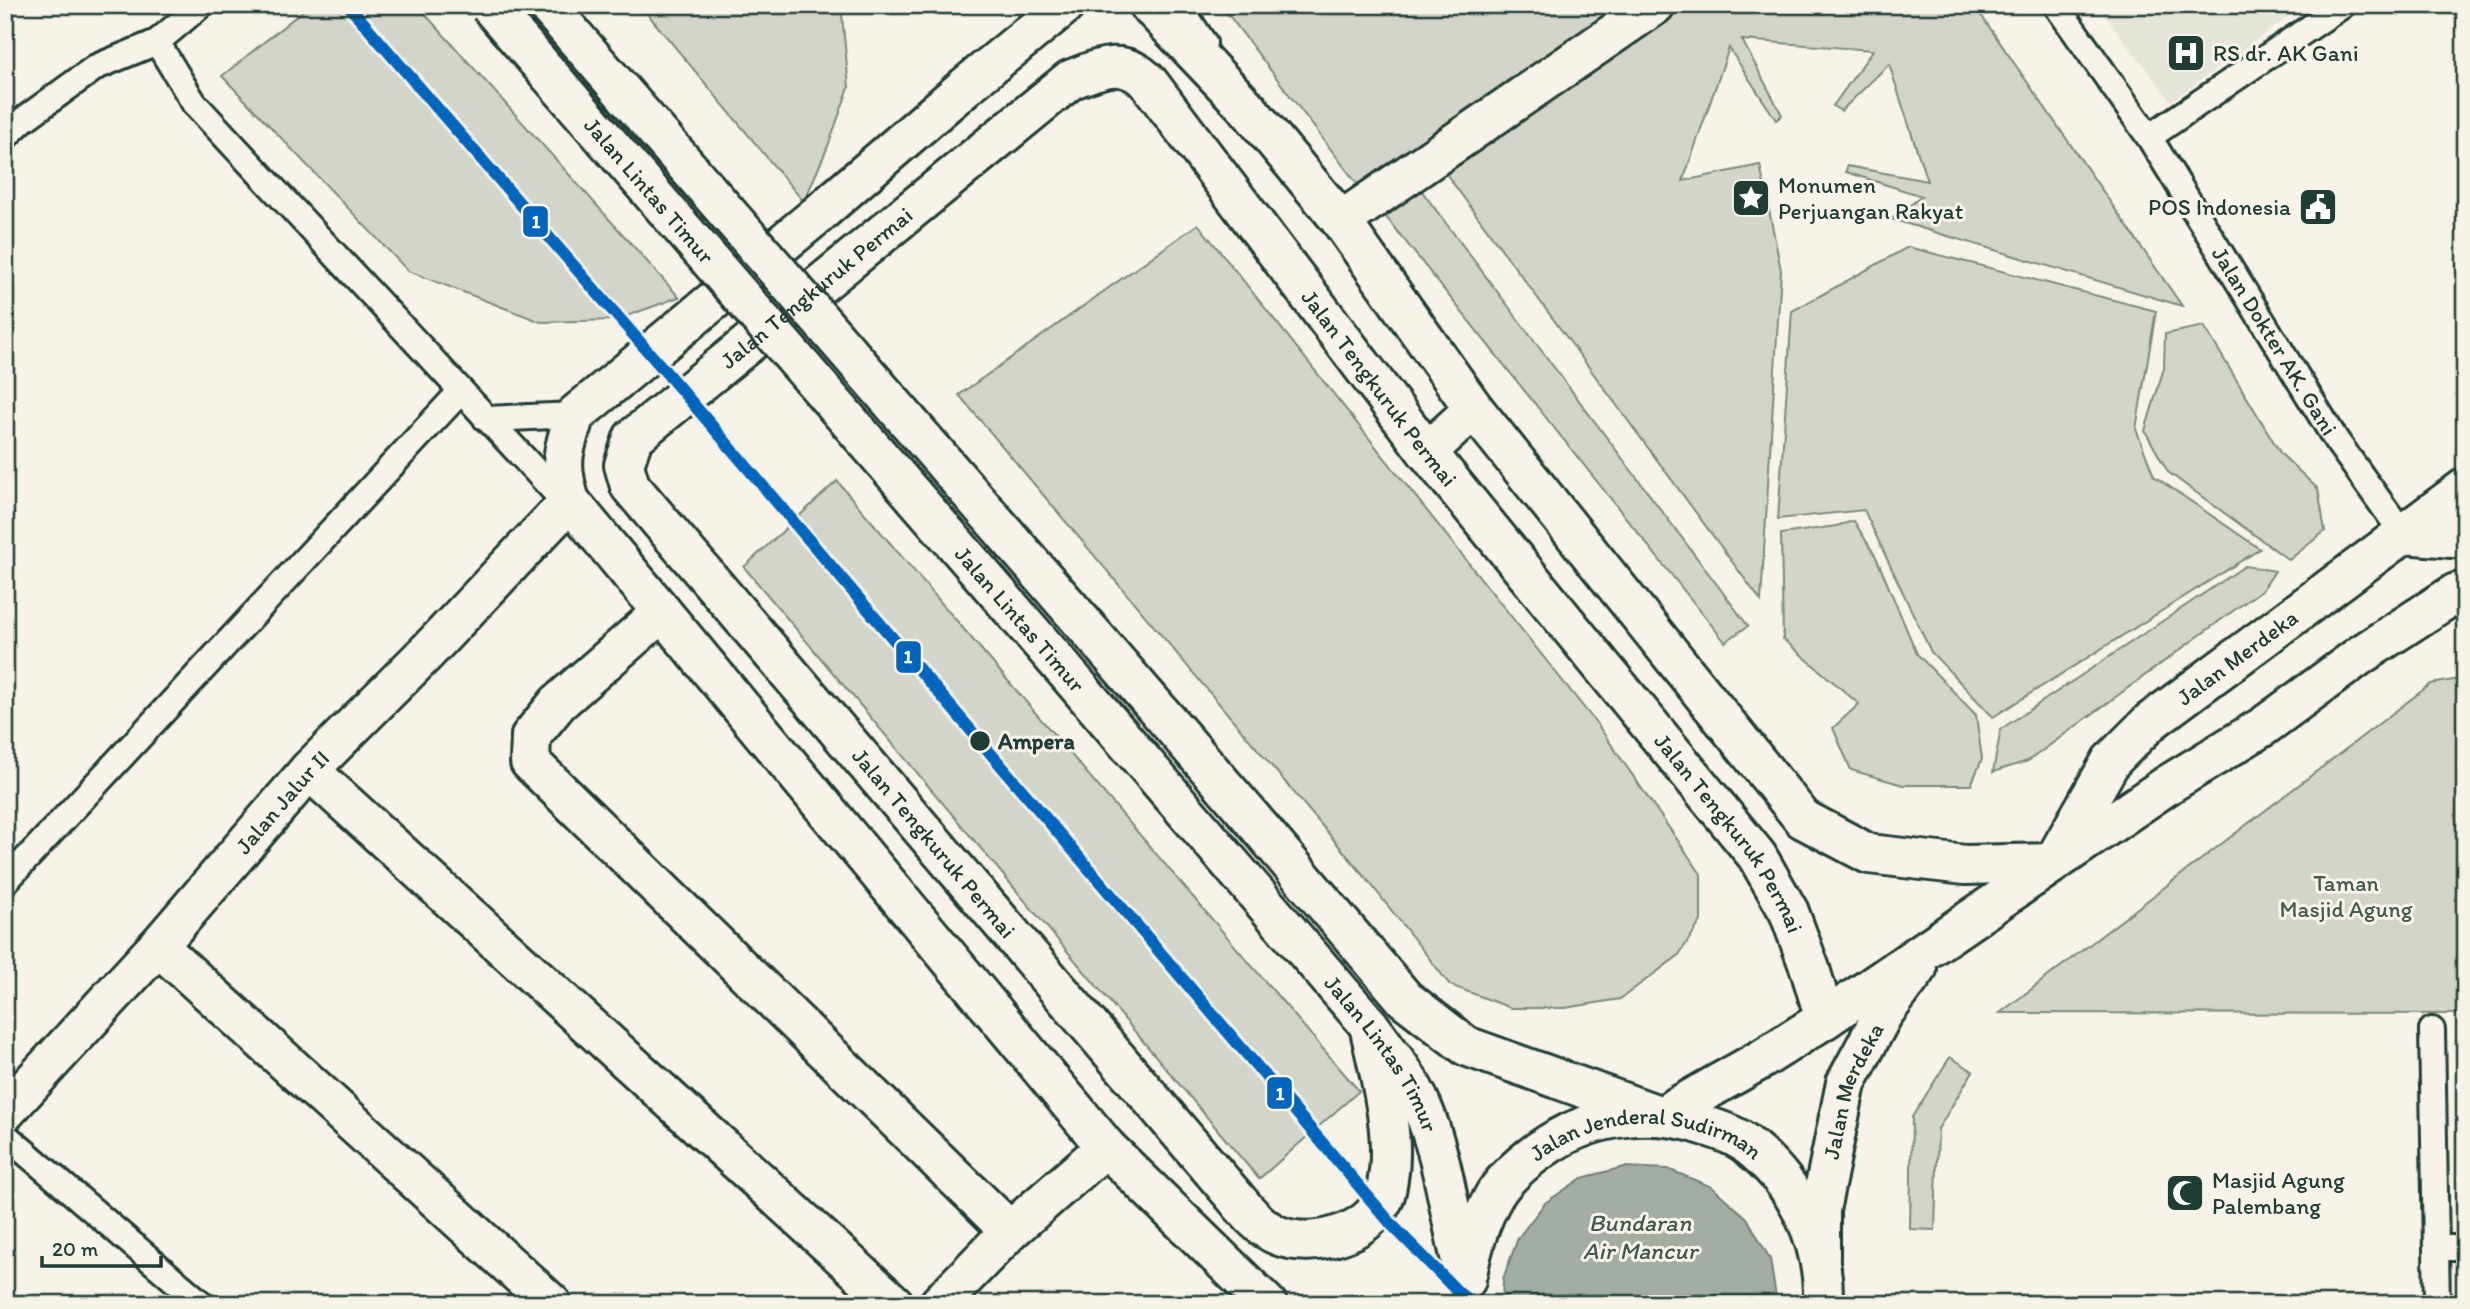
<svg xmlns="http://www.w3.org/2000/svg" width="2470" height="1309" viewBox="0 0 2470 1309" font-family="Itim,sans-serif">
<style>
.built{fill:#e5e4d9}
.green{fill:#d3d5ca;stroke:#79897f;stroke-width:2}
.water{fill:#a4ada3;stroke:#6f8077;stroke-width:2}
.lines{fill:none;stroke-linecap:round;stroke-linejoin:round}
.lane-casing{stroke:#1f3d34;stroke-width:30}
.street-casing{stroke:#1f3d34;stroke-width:44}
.secondary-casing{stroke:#1f3d34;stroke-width:44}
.primary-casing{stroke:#1f3d34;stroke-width:44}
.highway-casing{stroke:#1f3d34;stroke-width:44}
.lane{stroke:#f7f3e8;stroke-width:24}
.street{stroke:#f7f3e8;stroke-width:38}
.secondary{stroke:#f7f3e8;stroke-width:38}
.primary{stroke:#f7f3e8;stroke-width:38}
.highway{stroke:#f7f3e8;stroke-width:38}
.highway-bridge-casing{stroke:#1f3d34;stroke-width:44;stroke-linecap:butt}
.highway-bridge{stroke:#f7f3e8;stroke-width:38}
.rail-1-casing{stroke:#f7f3e8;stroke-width:18}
.rail-1{stroke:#0065bd;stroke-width:12}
.stop-dot{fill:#1f3d34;stroke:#f7f3e8;stroke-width:2.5}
.labels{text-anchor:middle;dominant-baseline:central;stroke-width:6;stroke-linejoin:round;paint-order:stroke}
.poi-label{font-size:23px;fill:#1f3d34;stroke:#f7f3e8;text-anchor:start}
.street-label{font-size:23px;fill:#1f3d34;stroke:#f7f3e8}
.stop-label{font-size:23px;font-weight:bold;fill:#1f3d34;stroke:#f7f3e8;text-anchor:start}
.park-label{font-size:23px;fill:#435b52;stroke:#f7f3e8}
.water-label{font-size:24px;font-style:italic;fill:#405950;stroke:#f7f3e8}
.line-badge{stroke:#f7f3e8;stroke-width:2.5}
.badge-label{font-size:19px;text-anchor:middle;font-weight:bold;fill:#fff}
</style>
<rect width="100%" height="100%" fill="#f7f3e8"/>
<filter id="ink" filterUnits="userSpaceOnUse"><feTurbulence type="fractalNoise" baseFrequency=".0143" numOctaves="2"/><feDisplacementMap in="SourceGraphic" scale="14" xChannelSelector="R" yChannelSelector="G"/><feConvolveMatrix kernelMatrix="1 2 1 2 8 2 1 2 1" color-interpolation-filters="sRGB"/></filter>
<g filter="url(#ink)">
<!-- built -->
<path class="built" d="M 2097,5 L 2305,5 L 2171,101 Z"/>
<!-- green -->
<path class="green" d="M 310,5 L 417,5 L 679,297 L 616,320 L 541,322 L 408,271 L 222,76 Z
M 640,5 L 835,5 L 842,15 L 849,87 L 828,146 L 804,202 Z
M 1221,5 L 1626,5 L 1361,189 Z
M 1684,5 L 1974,5 L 2182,306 L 1891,219 L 1922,196 L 1846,172 L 1847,166 L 1927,181 L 1889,64 L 1841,111 L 1833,106 L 1873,50 L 1742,40 L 1782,115 L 1776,120 L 1729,48 L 1683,181 L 1760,165 L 1781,270 L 1761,601 L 1444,171 Z
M 1421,190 L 1748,626 L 1725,642 L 1386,217 Z
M 1198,224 L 1597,724 L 1701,874 L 1701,921 L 1678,956 L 1620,999 L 1565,1008 L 1511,1008 L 1450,985 L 1366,878 L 959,395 Z
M 1908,247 L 2156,311 L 2136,429 L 2154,476 L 2260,549 L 1993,717 L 1931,652 L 1864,510 L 1778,519 L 1792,311 Z
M 2204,326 L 2281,454 L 2318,489 L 2325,531 L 2289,560 L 2168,472 L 2145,431 L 2164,368 L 2165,334 Z
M 837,481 L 1359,1091 L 1259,1179 L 744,567 Z
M 1854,521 L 1876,557 L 1917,654 L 1976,715 L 1982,759 L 1971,785 L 1903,785 L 1851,770 L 1833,728 L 1859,704 L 1783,639 L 1781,534 L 1836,526 Z
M 2245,566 L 2275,571 L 2263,589 L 2028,761 L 1993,772 L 2001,729 Z
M 2465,678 L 2465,1304 L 2459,1304 L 2462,1014 L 2000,1013 L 2431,684 Z
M 1950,1057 L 1973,1071 L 1938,1129 L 1935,1230 L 1910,1229 L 1912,1117 Z"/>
<!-- water -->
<path class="water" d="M 1624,1167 L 1668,1169 L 1712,1187 L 1747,1218 L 1770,1259 L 1777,1304 L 1502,1304 L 1503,1279 L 1518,1238 L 1545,1203 L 1582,1178 Z"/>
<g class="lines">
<!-- lane casing -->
<g class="lane-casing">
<g id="lane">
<path d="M 201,5 L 157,42 L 194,103 L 558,495 L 570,501"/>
<path d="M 1179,5 L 1204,43"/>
<path id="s1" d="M 2056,5 L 2149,137 L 2336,440 L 2403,534"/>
<path d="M 5,137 L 23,120 L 96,67 L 157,42"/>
<path d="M 2149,137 L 2343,5"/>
<path d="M 486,419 L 575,415"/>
<path d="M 5,882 L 461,391"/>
<path d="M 2432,1030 L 2437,1304"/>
<path d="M 5,1135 L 202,1304"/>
<path d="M 2437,1248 L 2465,1248"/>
</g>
</g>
<!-- street casing -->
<g class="street-casing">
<g id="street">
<path d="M 1341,221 L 1655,5"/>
<path d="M 662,612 L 558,703 L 531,736 L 530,762 L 1010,1231"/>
<path d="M 309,770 L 894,1304"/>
<path d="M 158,946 L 552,1304"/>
<path id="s2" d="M 5,1112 L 158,946 L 309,770 L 428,651 L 570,501"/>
<path d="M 939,1304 L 1010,1231 L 1106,1147"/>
</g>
</g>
<!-- secondary casing -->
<g class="secondary-casing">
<g id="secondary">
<path d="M 1065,5 L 966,86 L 816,216 L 575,415 C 563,451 558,463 570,501 L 1106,1147 L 1267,1304"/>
<path d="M 1149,5 L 1249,110 L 1341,221 L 1474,409 L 1803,819 L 1869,854 L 1965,865 L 2052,863"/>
<path d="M 1427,452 L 1474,409"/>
<path id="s3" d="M 1369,1025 C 1379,1072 1396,1132 1388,1179 C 1387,1186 1386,1195 1383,1200 C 1367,1234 1313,1249 1279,1236 C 1257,1227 1243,1206 1228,1189 L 630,486 L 624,465 L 633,438 L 1070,80 C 1100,68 1124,56 1149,83 L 1427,452 L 1757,856 L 1789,912 L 1810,969 L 1825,1019"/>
</g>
</g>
<!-- primary casing -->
<g class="primary-casing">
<g id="primary">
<path d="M 2403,534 L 2465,539"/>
<path id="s4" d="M 2057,856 L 2111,761 L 2150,722 L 2465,488"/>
<path d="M 1661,1116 L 1762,1059 L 1825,1019 L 2169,784 L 2264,726 L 2362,654 L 2456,593 L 2465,591"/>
<path id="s5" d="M 1820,1256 L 1820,1210 L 1846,1083 L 1883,1014 L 1917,969"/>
</g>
</g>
<!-- highway casing -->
<g class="highway-casing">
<g id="highway">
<path d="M 1095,637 L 1249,815 L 1405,999 L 1466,1046 L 1661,1116"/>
<path id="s6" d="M 1061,666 L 1369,1025 C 1388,1051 1409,1077 1422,1107 C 1445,1161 1450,1223 1466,1280"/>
<path id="s7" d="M 1467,1274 C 1473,1245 1480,1220 1495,1194 C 1508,1174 1529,1157 1549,1144 C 1596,1114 1653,1108 1706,1126 C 1719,1130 1734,1135 1745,1143 C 1796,1182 1825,1240 1823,1304"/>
</g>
</g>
<!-- lane -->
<use href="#lane" class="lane"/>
<!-- street -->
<use href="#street" class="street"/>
<!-- secondary -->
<use href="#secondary" class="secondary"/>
<!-- primary -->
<use href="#primary" class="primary"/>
<!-- highway -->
<use href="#highway" class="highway"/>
<!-- highway-bridge casing -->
<g class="highway-bridge-casing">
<g id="highway-bridge">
<path id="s8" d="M 489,5 L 1061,666"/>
<path d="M 547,5 L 1095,637"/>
</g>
</g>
<!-- highway-bridge -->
<use href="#highway-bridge" class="highway-bridge"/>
<!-- rail-1 casing -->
<g class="rail-1-casing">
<path id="rail-1" d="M 348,5 L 677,385 L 1393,1226 L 1459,1293 L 1473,1304"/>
</g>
<!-- rail-1 -->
<use href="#rail-1" class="rail-1"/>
</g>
</g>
<!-- icons -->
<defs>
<g id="hospital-square" transform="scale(2.0125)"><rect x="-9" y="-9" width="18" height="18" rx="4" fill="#1f3d34" stroke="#f7f3e8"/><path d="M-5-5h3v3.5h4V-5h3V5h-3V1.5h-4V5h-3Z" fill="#fff"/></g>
<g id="sight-square" transform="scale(2.0125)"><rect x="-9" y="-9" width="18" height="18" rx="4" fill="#1f3d34" stroke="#f7f3e8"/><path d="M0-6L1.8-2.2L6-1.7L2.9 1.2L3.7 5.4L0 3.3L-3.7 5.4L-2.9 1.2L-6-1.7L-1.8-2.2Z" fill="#fff"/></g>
<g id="civic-square" transform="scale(2.0125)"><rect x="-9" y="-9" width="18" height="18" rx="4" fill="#1f3d34" stroke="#f7f3e8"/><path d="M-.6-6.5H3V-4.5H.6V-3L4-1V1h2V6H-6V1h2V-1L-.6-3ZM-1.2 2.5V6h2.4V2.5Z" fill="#fff"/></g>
<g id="mosque-square" transform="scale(2.0125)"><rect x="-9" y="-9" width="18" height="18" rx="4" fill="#1f3d34" stroke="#f7f3e8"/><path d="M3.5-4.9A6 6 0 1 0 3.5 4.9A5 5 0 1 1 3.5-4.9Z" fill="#fff"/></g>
</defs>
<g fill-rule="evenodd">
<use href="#hospital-square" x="2186" y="53"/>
<use href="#sight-square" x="1751" y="198"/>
<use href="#civic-square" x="2318" y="207"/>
<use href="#mosque-square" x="2185" y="1193"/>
</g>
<!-- markers -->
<circle class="stop-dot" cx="980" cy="741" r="11"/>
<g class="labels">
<!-- poi labels -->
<g class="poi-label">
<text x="2213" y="53">RS dr. AK Gani</text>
<text x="1778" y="185">Monumen<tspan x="1778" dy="26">Perjuangan Rakyat</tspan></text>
<text x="2291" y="207" text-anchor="end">POS Indonesia</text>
<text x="2212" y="1180">Masjid Agung<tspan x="2212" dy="26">Palembang</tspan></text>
</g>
<!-- street labels -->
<g class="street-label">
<text stroke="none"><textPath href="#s8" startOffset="245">Jalan Lintas Timur</textPath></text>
<text stroke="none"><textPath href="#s3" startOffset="1577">Jalan Tengkuruk Permai</textPath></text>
<text stroke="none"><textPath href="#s1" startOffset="401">Jalan Dokter AK. Gani</textPath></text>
<text stroke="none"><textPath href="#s3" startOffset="2373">Jalan Tengkuruk Permai</textPath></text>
<text transform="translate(1020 619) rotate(49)">Jalan Lintas Timur</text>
<text stroke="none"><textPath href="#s4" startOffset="273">Jalan Merdeka</textPath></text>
<text stroke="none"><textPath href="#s2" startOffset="416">Jalan Jalur II</textPath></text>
<text stroke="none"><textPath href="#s3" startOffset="2940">Jalan Tengkuruk Permai</textPath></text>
<text transform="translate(934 843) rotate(50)">Jalan Tengkuruk Permai</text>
<text stroke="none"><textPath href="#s6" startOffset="504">Jalan Lintas Timur</textPath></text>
<text stroke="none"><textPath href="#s5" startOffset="170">Jalan Merdeka</textPath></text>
<text stroke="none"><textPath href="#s7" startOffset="261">Jalan Jenderal Sudirman</textPath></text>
</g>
<!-- stop labels -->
<g class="stop-label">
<text x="998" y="741">Ampera</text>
</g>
<!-- park labels -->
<g class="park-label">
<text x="2346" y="883">Taman<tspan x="2346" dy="26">Masjid Agung</tspan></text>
</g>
<!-- water labels -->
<g class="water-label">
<text x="1640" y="1222">Bundaran<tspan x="1640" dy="28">Air Mancur</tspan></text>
</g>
</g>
<g class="line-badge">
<rect x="522" y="205" width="27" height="33" rx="7" fill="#0065bd"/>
<rect x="895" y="640" width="27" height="34" rx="7" fill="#0065bd"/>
<rect x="1266" y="1076" width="27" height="34" rx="7" fill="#0065bd"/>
</g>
<g class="badge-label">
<text x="536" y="228">1</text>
<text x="908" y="663">1</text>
<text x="1280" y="1100">1</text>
</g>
<!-- margin -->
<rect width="2470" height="1309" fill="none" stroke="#f7f3e8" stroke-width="28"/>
<rect x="14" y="14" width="2442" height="1281" fill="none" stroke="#1f3d34" stroke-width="2.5" filter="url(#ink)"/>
<!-- scale -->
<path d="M42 1256v10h119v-10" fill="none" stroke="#1f3d34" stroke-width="3.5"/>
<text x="52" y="1256" font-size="21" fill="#1f3d34" stroke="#f7f3e8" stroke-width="5" paint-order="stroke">20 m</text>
</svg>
